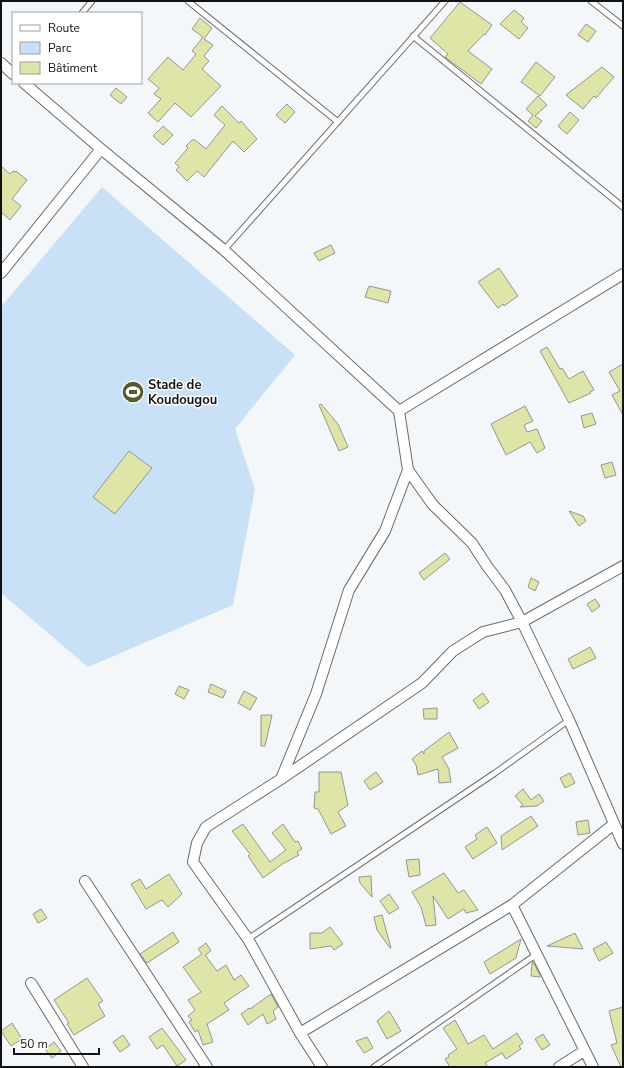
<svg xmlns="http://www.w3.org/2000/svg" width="624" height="1068" viewBox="0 0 624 1068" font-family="'Nunito Sans',sans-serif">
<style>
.green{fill:#c8e1f7}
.building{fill:#dee5a6;stroke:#969693}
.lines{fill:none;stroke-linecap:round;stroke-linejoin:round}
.lane-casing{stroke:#686b6d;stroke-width:7}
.street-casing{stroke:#686b6d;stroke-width:12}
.lane{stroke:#fff;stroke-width:5}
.street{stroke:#fff;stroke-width:10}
.labels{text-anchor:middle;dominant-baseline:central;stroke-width:3;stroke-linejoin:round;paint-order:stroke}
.poi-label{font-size:13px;font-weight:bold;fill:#111213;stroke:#fff;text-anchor:start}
</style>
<rect width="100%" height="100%" fill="#f4f7fa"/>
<!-- green -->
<path class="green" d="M 102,187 L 295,355 L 235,429 L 255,489 L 233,605 L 88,667 L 1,593 L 1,307 Z"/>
<!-- building -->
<path class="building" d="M 460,2 L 492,25 L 485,35 L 484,34 L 468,51 L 492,69 L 481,84 L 445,57 L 448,54 L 430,38 Z
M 514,10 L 524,18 L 521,22 L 528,28 L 519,39 L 500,24 Z
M 200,18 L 212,28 L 204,39 L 213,45 L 204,56 L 209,61 L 202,69 L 221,86 L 191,117 L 175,103 L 158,122 L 148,113 L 161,99 L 154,94 L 159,88 L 148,79 L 168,57 L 183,70 L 196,54 L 192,51 L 203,37 L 192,29 Z
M 586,24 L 596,31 L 588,42 L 578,35 Z
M 536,62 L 555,77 L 540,96 L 521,82 Z
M 602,67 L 614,77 L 596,98 L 594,96 L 583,109 L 566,95 Z
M 116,88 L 127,97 L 121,104 L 110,95 Z
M 538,96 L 547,105 L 535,116 L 542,121 L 536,128 L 528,121 L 533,115 L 526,109 Z
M 287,104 L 295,112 L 285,123 L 276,115 Z
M 222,106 L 239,123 L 241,121 L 257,139 L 244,152 L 233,141 L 204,177 L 197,171 L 187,181 L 176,170 L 179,167 L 175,163 L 188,148 L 186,146 L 192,140 L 195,140 L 206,149 L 225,125 L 214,115 Z
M 570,112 L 579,120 L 567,134 L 558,126 Z
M 163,126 L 173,135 L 163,145 L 153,136 Z
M 1,166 L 10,174 L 13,171 L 15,172 L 16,171 L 27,180 L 12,199 L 21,206 L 10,220 L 1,212 Z
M 331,245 L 335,253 L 319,261 L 314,253 Z
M 499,268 L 518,296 L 504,306 L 503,304 L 498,308 L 478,282 Z
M 369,286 L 391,291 L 388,303 L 365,297 Z
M 547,347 L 560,369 L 562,368 L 569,379 L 583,371 L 594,390 L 590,392 L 591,393 L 569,403 L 540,351 Z
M 623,364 L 623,415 L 612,395 L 620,391 L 609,372 Z
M 321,404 L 338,424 L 348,447 L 339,451 L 319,405 Z
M 525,406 L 533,421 L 524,425 L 527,432 L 537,429 L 545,448 L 537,453 L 530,442 L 506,455 L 491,424 Z
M 592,413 L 596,424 L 584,428 L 581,416 Z
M 129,451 L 152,468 L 115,514 L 93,497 Z
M 612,462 L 616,475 L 605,478 L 601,465 Z
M 569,511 L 583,516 L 586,521 L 579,526 Z
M 445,553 L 450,559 L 424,580 L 419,573 Z
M 531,578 L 539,582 L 535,591 L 528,587 Z
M 595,599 L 600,606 L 592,612 L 587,604 Z
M 590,647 L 596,658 L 573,669 L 568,659 Z
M 211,684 L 226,691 L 223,698 L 208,692 Z
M 179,686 L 189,690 L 184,699 L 175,694 Z
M 244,691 L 257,698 L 250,710 L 238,703 Z
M 483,693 L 489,702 L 479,709 L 473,700 Z
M 437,708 L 437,719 L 424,719 L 423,709 Z
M 261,715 L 272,715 L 265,746 L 261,746 Z
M 449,732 L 458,748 L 442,757 L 449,769 L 451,782 L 439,783 L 438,769 L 418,775 L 416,765 L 412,759 L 422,751 L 424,754 L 424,751 Z
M 319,772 L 341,772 L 348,805 L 338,812 L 346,826 L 331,834 L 318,809 L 314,808 L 315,792 L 319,792 Z
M 376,772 L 383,782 L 370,790 L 364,781 Z
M 570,773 L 575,783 L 565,788 L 560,778 Z
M 523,789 L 531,800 L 539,794 L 544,801 L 537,806 L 520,807 L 523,805 L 515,796 Z
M 531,816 L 538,826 L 502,850 L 501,836 Z
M 588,820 L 590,833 L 578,835 L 576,822 Z
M 243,824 L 270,862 L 286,850 L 272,833 L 283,824 L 295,842 L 298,841 L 302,849 L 297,852 L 299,855 L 284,863 L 263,878 L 248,856 L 250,854 L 232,831 Z
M 487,827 L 497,843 L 473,859 L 465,847 L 477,839 L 475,835 Z
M 419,859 L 420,875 L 409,877 L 406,860 Z
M 444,873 L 458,893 L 464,890 L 478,910 L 466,913 L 464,909 L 448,919 L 433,896 L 436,925 L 426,926 L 421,907 L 412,892 Z
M 169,874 L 182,894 L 168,907 L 162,900 L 146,909 L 131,884 L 140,879 L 146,889 Z
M 371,876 L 372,897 L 360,883 L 359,877 Z
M 389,894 L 399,908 L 389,914 L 380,901 Z
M 41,909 L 47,918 L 38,923 L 33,914 Z
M 382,915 L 391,948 L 390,948 L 377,930 L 374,917 Z
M 330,927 L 343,944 L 334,950 L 331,946 L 310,949 L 310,933 L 322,933 Z
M 173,932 L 179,942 L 147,963 L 140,954 Z
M 575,933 L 583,949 L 547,946 Z
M 521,939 L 516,958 L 490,974 L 484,962 Z
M 606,942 L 613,953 L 599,961 L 593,949 Z
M 206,943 L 211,951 L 205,955 L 217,971 L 226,965 L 234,980 L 241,975 L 249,986 L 224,1003 L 229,1010 L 207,1024 L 213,1042 L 203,1045 L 198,1030 L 195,1032 L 189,1022 L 192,1020 L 188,1016 L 195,1010 L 188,1000 L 201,992 L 183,967 L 202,954 L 198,949 Z
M 533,962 L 540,975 L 540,977 L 531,976 L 532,963 Z
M 87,978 L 103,1001 L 98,1004 L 105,1016 L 74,1035 L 67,1024 L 69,1023 L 54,1000 Z
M 271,994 L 278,1007 L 273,1011 L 276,1019 L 267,1024 L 263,1014 L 248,1025 L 241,1014 L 249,1008 L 250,1009 Z
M 623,1007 L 623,1067 L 621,1067 L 611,1045 L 617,1043 L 609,1011 Z
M 389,1011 L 401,1031 L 387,1039 L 377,1021 Z
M 455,1020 L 468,1044 L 484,1035 L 493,1049 L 517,1033 L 523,1043 L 519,1046 L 521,1049 L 506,1059 L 502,1053 L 485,1063 L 488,1067 L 450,1067 L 445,1059 L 449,1057 L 448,1055 L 457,1049 L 443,1028 Z
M 12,1023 L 22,1039 L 11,1046 L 1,1031 Z
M 162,1028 L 186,1060 L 177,1066 L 163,1045 L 157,1049 L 149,1037 Z
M 543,1034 L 550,1045 L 542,1050 L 535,1039 Z
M 123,1035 L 130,1045 L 120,1052 L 113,1042 Z
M 367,1037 L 373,1048 L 364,1053 L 356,1041 Z
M 54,1042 L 61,1051 L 52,1058 L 45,1049 Z"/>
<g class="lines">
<!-- lane casing -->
<g class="lane-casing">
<path id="lane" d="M 188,1 L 338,122
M 591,1 L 623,26
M 82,13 L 92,1
M 413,36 L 623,207
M 224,250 L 445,1
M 248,939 L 495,773 L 569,720
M 374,1067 L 537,954"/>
</g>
<!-- street casing -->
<g class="street-casing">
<path id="street" d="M 1,63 L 13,74
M 24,83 L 101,149 L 224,250 L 399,411
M 1,273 L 101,149
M 408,470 L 433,505 L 472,543 L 487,566 L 505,590 L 522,622 L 569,720 L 623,844
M 281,779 L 316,694 L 349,590 L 385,531 L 408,470 L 399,411 L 623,274
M 85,881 L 207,1067
M 512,905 L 593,1067
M 31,983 L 83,1067
M 300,1033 L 512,905 L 614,824
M 322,1067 L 300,1033 L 248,939 L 193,862 L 197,843 L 206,827 L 281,779 L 422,683 L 453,651 L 483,632 L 522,622 L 623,566
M 559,1067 L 584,1051"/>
</g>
<!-- lane -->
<use href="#lane" class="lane"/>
<!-- street -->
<use href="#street" class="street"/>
</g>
<!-- icons -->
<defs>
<g id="stadium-disc" transform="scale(1.15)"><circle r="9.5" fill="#575b28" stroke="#fff"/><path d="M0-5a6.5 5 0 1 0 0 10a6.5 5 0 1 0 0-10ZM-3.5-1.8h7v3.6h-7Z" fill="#fff"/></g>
</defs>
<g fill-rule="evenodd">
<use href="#stadium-disc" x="133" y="392"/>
</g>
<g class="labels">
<!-- poi labels -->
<g class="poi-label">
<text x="148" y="385">Stade de<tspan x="148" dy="15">Koudougou</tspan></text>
</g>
</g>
<!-- border -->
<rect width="624" height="1068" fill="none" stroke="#111213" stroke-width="4"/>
<!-- legend -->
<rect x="12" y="12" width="130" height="72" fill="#ffffff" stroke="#a0a0a1"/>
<rect x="20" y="25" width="20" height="6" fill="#ffffff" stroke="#a0a0a1"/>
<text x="48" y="32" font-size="12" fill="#111213">Route</text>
<rect x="20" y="42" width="20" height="12" fill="#c8e1f7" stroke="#a0a0a1"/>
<text x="48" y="52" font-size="12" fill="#111213">Parc</text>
<rect x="20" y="62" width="20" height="12" fill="#dee5a6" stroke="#a0a0a1"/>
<text x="48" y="72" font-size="12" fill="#111213">Bâtiment</text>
<!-- scale -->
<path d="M14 1048v6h85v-6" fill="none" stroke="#111213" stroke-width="2"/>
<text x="20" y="1048" font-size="12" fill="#111213" stroke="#ffffff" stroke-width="3" paint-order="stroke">50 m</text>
</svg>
